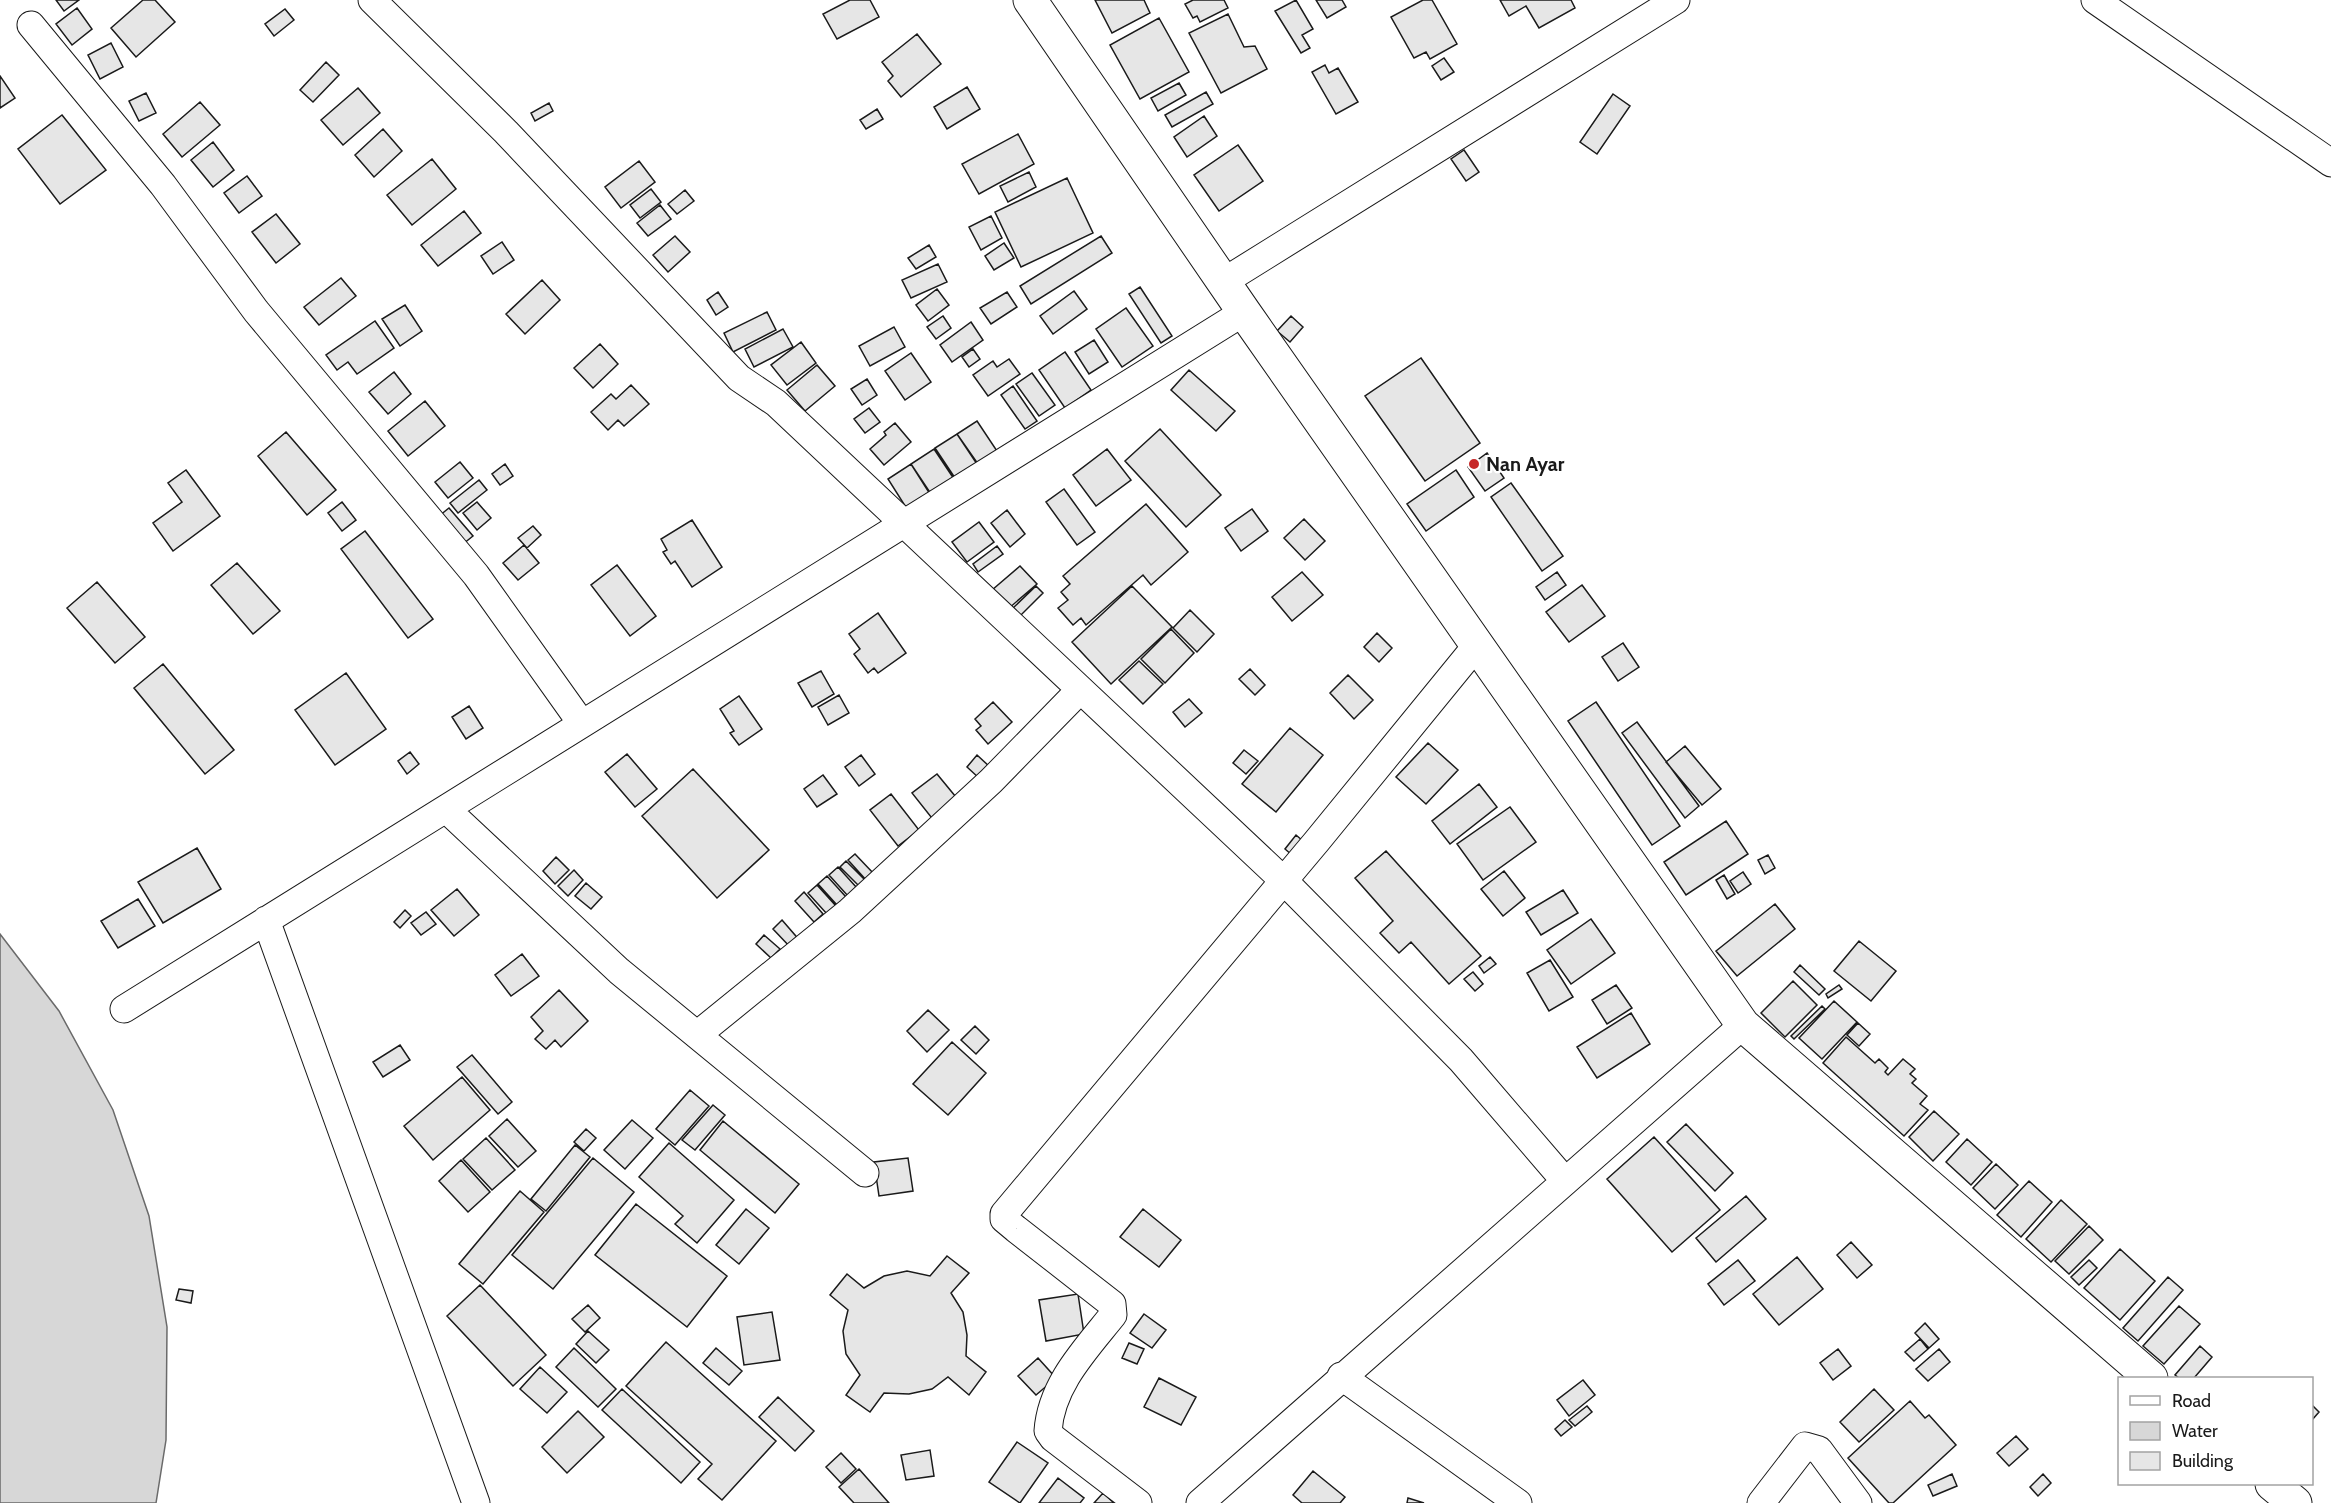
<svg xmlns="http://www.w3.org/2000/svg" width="2331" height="1503" viewBox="0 0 2331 1503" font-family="Cabin,sans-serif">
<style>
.water{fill:#d7d7d7;stroke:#6a6a6a;stroke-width:1.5}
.building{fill:#e6e6e6;stroke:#1a1a1a;stroke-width:1.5}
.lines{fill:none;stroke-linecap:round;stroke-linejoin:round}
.minor-casing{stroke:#1a1a1a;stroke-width:29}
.major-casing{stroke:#1a1a1a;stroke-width:35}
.minor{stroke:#fff;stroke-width:27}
.major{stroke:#fff;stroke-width:33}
.poi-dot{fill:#c62828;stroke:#fff;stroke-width:2}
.labels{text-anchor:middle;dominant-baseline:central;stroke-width:4.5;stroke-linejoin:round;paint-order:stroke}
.poi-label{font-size:20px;font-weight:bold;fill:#1a1a1a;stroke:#fff;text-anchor:start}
</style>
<rect width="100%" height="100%" fill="#fff"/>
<!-- water -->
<path class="water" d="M 0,934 L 59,1011 L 113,1110 L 149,1216 L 167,1327 L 166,1440 L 156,1503 L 0,1503 Z"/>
<!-- building -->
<path class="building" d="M 56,0 L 79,0 L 64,11 Z
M 143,0 L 155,0 L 175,22 L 136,57 L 111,28 Z
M 850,0 L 870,0 L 879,17 L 837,39 L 823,14 Z
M 1095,0 L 1144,0 L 1150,13 L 1112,33 Z
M 1193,0 L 1224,0 L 1228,8 L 1200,22 L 1197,16 L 1193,18 L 1185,4 Z
M 1296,0 L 1313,29 L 1302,35 L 1310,48 L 1301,53 L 1275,11 Z
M 1316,0 L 1342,0 L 1346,7 L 1327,18 Z
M 1423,0 L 1432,0 L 1457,44 L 1430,59 L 1426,52 L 1414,58 L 1391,17 Z
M 1500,0 L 1571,0 L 1575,8 L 1539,28 L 1526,6 L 1509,16 Z
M 77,8 L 92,29 L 72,45 L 56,24 Z
M 285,9 L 294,20 L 274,36 L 265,24 Z
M 1228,14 L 1244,47 L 1255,46 L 1267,69 L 1221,93 L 1189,33 Z
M 1159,18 L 1189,72 L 1140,99 L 1110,45 Z
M 917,34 L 941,64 L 901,97 L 888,81 L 893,76 L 882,62 Z
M 111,43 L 123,67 L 100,79 L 88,55 Z
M 1444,58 L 1454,72 L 1441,80 L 1432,66 Z
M 326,62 L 339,75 L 313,102 L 300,90 Z
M 1325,65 L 1329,73 L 1338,68 L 1358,102 L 1336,114 L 1312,72 Z
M 0,76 L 15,98 L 0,108 Z
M 1179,83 L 1186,95 L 1158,111 L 1151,98 Z
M 967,87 L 980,109 L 947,129 L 934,107 Z
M 358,88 L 380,113 L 343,145 L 321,120 Z
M 1206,92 L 1213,104 L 1172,127 L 1165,115 Z
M 146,93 L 156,113 L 139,121 L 129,101 Z
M 1613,94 L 1630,106 L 1597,154 L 1580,142 Z
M 200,102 L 220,125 L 182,157 L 163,134 Z
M 549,103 L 553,111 L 535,121 L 531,113 Z
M 877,109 L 883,119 L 866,129 L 860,120 Z
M 62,115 L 106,170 L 60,204 L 18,149 Z
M 1204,116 L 1217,136 L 1187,157 L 1174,137 Z
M 383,129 L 402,151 L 374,177 L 355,155 Z
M 1018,134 L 1034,164 L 979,194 L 962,164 Z
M 213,142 L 234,170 L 213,187 L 191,160 Z
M 1238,145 L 1263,181 L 1219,211 L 1194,175 Z
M 1464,150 L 1479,172 L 1466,181 L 1451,159 Z
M 432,159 L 456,189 L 412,225 L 387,195 Z
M 639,161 L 655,182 L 621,208 L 605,187 Z
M 1029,172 L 1036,187 L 1008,202 L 1000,186 Z
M 247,176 L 262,196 L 239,213 L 224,193 Z
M 1067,178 L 1093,233 L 1021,267 L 995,212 Z
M 651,189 L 661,202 L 640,218 L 630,205 Z
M 685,190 L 694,201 L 677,214 L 668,204 Z
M 660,205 L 671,219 L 648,236 L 637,223 Z
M 464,211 L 481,233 L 438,266 L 421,245 Z
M 276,214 L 300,244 L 276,263 L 252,232 Z
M 991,216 L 1002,238 L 981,250 L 969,227 Z
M 675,236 L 690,252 L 668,272 L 653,255 Z
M 1101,236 L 1112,253 L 1031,304 L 1020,286 Z
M 502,242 L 514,260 L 493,274 L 481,256 Z
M 1004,243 L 1014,258 L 994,270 L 985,256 Z
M 929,245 L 936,257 L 916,269 L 908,258 Z
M 938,264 L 947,282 L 911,298 L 902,280 Z
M 341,278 L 356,296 L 319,325 L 304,307 Z
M 542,280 L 560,300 L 525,334 L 506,314 Z
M 1140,287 L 1172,336 L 1161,343 L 1129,294 Z
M 937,289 L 949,305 L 928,321 L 916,305 Z
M 1074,291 L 1087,309 L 1053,334 L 1040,316 Z
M 718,292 L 728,307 L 716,315 L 707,300 Z
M 1007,292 L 1017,307 L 991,324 L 980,308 Z
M 405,305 L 422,331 L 400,346 L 382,319 Z
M 1126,308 L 1153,346 L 1122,367 L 1096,329 Z
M 767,312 L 776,330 L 733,352 L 724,333 Z
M 943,316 L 951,328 L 936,339 L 927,327 Z
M 1291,316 L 1303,327 L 1290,342 L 1277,331 Z
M 375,321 L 394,348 L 357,374 L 348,362 L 337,370 L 326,355 Z
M 971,322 L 983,340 L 952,362 L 940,345 Z
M 894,327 L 905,347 L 870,366 L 859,346 Z
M 783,329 L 793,347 L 754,367 L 745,349 Z
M 1094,340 L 1108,362 L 1089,374 L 1075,352 Z
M 801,342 L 816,363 L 787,385 L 771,365 Z
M 600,344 L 618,364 L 593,388 L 574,368 Z
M 973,349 L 980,359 L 969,367 L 962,357 Z
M 1065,352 L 1091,390 L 1065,408 L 1039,370 Z
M 911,353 L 931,382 L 905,400 L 885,371 Z
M 1421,358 L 1480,443 L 1425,481 L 1365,396 Z
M 1009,359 L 1020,374 L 988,396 L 973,375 L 993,361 L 997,367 Z
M 817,365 L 835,386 L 805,411 L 787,390 Z
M 1189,370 L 1235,411 L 1216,431 L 1171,390 Z
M 394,372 L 411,394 L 388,414 L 369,392 Z
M 1032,373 L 1055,405 L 1039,416 L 1016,384 Z
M 867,379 L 877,395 L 862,405 L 851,389 Z
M 631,385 L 649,404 L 624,426 L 618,420 L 608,430 L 591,412 L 611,394 L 616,399 Z
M 1013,386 L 1037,421 L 1025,429 L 1001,395 Z
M 425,401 L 445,426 L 408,456 L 388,431 Z
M 869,408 L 880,422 L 865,433 L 854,419 Z
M 977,421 L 997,451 L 978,464 L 957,434 Z
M 895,423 L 911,442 L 884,465 L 870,449 L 886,435 L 884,432 Z
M 1160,429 L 1221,495 L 1186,527 L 1125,461 Z
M 286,432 L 336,490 L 307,515 L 258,456 Z
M 957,434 L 977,464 L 955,478 L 935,448 Z
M 934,449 L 954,479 L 931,494 L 911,464 Z
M 1107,449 L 1131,480 L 1096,506 L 1073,475 Z
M 1487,453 L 1504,478 L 1485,491 L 1468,467 Z
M 460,462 L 473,478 L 448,498 L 435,482 Z
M 505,464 L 513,476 L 500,485 L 492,474 Z
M 911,464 L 930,494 L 907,509 L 888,479 Z
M 186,470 L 220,516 L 173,551 L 153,523 L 182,502 L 168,483 Z
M 1456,470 L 1474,497 L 1426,531 L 1407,504 Z
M 479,480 L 487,490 L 458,513 L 450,503 Z
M 1511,483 L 1563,556 L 1542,571 L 1491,497 Z
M 1064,489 L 1095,532 L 1077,545 L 1046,502 Z
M 342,502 L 356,520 L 342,531 L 328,513 Z
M 477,502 L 491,518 L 477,530 L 463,513 Z
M 1146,504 L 1188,552 L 1151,585 L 1143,575 L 1086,625 L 1081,618 L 1073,625 L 1058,608 L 1068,600 L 1061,592 L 1070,584 L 1063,576 Z
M 449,508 L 473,536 L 463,544 L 439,516 Z
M 1252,509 L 1268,531 L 1241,551 L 1225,528 Z
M 1007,510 L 1025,534 L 1010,547 L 991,523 Z
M 1304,519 L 1325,541 L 1305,560 L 1284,538 Z
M 692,520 L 722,567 L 692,587 L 675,561 L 671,564 L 663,552 L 667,550 L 661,539 Z
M 979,522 L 994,542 L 967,562 L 952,542 Z
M 533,526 L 541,535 L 527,548 L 518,538 Z
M 365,531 L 433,619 L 408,638 L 341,549 Z
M 524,545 L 539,563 L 518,580 L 503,563 Z
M 997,546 L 1003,554 L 978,572 L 973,564 Z
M 237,563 L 280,611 L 253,634 L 211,585 Z
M 617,565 L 656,616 L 630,636 L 591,585 Z
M 1020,566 L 1037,584 L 1008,609 L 992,590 Z
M 1302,572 L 1323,595 L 1292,621 L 1272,597 Z
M 1557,572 L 1566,585 L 1545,600 L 1536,587 Z
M 97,582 L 145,637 L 115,663 L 67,608 Z
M 1582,585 L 1605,616 L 1569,642 L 1546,612 Z
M 1036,586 L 1043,593 L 1020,616 L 1013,608 Z
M 1132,586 L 1172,627 L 1111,684 L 1072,642 Z
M 1190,610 L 1214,634 L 1197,652 L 1173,628 Z
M 878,613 L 906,653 L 878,673 L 874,668 L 868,673 L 854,654 L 860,649 L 849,634 Z
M 1171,629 L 1194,653 L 1165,683 L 1141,659 Z
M 1377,633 L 1392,648 L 1379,662 L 1364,647 Z
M 1623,643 L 1639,667 L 1618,681 L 1602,657 Z
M 1139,661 L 1163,684 L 1143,704 L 1119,680 Z
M 163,664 L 234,750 L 205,774 L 134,688 Z
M 1250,669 L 1265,685 L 1255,695 L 1239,679 Z
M 821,671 L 834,694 L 812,707 L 798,683 Z
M 346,673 L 386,729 L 335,765 L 295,710 Z
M 1348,675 L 1373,700 L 1354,719 L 1330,693 Z
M 839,695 L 849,713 L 828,725 L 818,707 Z
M 739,696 L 762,729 L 739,745 L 730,733 L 734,731 L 720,709 Z
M 1189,699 L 1202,713 L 1185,727 L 1173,712 Z
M 993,702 L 1012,722 L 988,744 L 976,730 L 981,726 L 975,719 Z
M 1596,702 L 1680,826 L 1652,845 L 1568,721 Z
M 469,706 L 483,728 L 466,739 L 452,717 Z
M 1637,722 L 1699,806 L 1685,818 L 1622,733 Z
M 1290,728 L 1323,755 L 1276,812 L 1242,784 Z
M 1428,743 L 1458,770 L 1426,804 L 1396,777 Z
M 1685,746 L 1721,789 L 1702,805 L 1666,762 Z
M 1244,750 L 1258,761 L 1246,774 L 1233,763 Z
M 410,752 L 419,764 L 407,774 L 398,761 Z
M 627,754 L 657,789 L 635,807 L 605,772 Z
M 861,755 L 875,774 L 859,786 L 845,767 Z
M 977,755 L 990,767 L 980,779 L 967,767 Z
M 693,769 L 769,850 L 717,898 L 642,816 Z
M 937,774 L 960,802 L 935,822 L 912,793 Z
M 823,775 L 837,794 L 817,807 L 804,789 Z
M 1479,784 L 1497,807 L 1450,844 L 1432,821 Z
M 891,794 L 919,830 L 898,846 L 870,810 Z
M 1510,807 L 1536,842 L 1483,880 L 1457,844 Z
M 1726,821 L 1748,854 L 1686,895 L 1664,862 Z
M 1296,835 L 1303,841 L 1292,855 L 1285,849 Z
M 197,848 L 221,889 L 163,923 L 138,882 Z
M 1386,851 L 1481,956 L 1449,984 L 1411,942 L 1399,953 L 1380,933 L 1393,921 L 1355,878 Z
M 855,854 L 874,874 L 867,881 L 848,860 Z
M 1768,855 L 1775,868 L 1765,874 L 1758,860 Z
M 556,857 L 569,870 L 555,884 L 543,871 Z
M 846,861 L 866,881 L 860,887 L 840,867 Z
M 838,867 L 857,888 L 848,896 L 829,875 Z
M 574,870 L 583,880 L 568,896 L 558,886 Z
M 1504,871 L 1525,898 L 1503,916 L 1481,889 Z
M 1743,872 L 1751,884 L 1738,893 L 1730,881 Z
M 1724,875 L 1735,894 L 1727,899 L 1716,880 Z
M 827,876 L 846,897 L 837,905 L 818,884 Z
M 586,883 L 602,897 L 591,909 L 575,896 Z
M 817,885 L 836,906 L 827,914 L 808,893 Z
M 457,889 L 479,915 L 454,936 L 431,910 Z
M 1563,890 L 1578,913 L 1541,935 L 1526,912 Z
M 804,892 L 823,914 L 814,922 L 795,901 Z
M 138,899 L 155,926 L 118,948 L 101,921 Z
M 1775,904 L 1795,929 L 1737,976 L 1716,951 Z
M 405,910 L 411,916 L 400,928 L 394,922 Z
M 426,912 L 436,924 L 421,935 L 411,923 Z
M 1591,919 L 1615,953 L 1571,984 L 1547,950 Z
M 782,920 L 801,942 L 792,949 L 773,929 Z
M 764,935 L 780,949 L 771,958 L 756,944 Z
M 1859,941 L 1896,971 L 1871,1001 L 1834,971 Z
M 522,954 L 539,976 L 511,996 L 495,975 Z
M 1490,957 L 1496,964 L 1484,973 L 1479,966 Z
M 1550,960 L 1573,997 L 1549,1011 L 1527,973 Z
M 1800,965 L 1825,989 L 1819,995 L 1794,972 Z
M 1473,972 L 1483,984 L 1475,991 L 1464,979 Z
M 1793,981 L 1817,1005 L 1785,1037 L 1761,1013 Z
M 1616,985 L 1632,1008 L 1607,1024 L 1592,1000 Z
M 1839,985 L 1842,989 L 1828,998 L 1826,994 Z
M 559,990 L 588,1021 L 561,1047 L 555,1040 L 546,1049 L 535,1039 L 543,1031 L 531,1017 Z
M 1834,1001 L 1857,1022 L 1822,1059 L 1799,1038 Z
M 1822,1006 L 1825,1009 L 1794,1039 L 1791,1036 Z
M 928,1010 L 949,1030 L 927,1052 L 907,1031 Z
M 1631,1013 L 1650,1044 L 1597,1078 L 1577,1047 Z
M 1858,1023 L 1870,1034 L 1859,1046 L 1847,1035 Z
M 975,1026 L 989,1040 L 976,1054 L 961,1040 Z
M 1846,1037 L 1875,1063 L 1879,1059 L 1888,1068 L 1885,1072 L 1888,1075 L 1903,1059 L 1915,1069 L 1910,1074 L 1916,1079 L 1912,1083 L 1927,1096 L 1920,1104 L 1928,1110 L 1904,1136 L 1823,1063 Z
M 952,1042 L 986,1073 L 948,1115 L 913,1084 Z
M 400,1045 L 410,1060 L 383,1077 L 373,1062 Z
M 472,1055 L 512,1102 L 498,1114 L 457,1067 Z
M 462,1077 L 490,1110 L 433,1160 L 404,1126 Z
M 690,1090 L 709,1106 L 675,1145 L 656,1129 Z
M 713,1105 L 725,1115 L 695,1150 L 682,1140 Z
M 1934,1111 L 1959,1134 L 1933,1161 L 1909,1137 Z
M 507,1119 L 536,1151 L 518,1167 L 489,1136 Z
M 632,1120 L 653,1138 L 625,1169 L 604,1150 Z
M 723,1121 L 799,1184 L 775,1213 L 700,1150 Z
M 1686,1124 L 1733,1173 L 1715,1191 L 1667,1142 Z
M 586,1129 L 596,1138 L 584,1151 L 574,1142 Z
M 1654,1137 L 1720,1210 L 1672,1252 L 1607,1179 Z
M 486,1138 L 515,1170 L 492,1190 L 463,1159 Z
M 1967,1139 L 1992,1162 L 1971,1185 L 1946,1162 Z
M 669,1143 L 734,1200 L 697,1243 L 675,1224 L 683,1216 L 639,1177 Z
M 575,1145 L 590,1157 L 546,1211 L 531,1199 Z
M 593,1158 L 634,1192 L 553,1289 L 512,1255 Z
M 908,1158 L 913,1191 L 879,1196 L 874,1162 Z
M 461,1160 L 490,1192 L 468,1212 L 439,1181 Z
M 1996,1164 L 2018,1185 L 1995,1209 L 1973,1188 Z
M 2029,1181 L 2052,1202 L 2021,1237 L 1997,1215 Z
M 520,1191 L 544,1212 L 483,1284 L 459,1264 Z
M 1746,1196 L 1766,1219 L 1716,1262 L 1696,1238 Z
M 2061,1200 L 2087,1224 L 2051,1262 L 2026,1239 Z
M 636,1204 L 727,1276 L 687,1327 L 595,1255 Z
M 746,1209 L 769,1228 L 739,1264 L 716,1245 Z
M 1143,1209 L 1181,1240 L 1159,1267 L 1120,1237 Z
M 2089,1226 L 2103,1240 L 2069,1274 L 2055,1261 Z
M 1851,1242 L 1872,1265 L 1857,1278 L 1837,1255 Z
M 2120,1249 L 2155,1281 L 2120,1320 L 2084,1288 Z
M 947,1256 L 969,1273 L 951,1293 L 963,1312 L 967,1335 L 966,1356 L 986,1372 L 969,1395 L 948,1377 L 932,1389 L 909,1394 L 884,1393 L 870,1412 L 846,1395 L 860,1375 L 846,1354 L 843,1331 L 848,1310 L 830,1295 L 847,1274 L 864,1288 L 884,1276 L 907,1271 L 930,1276 Z
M 1797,1257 L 1823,1289 L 1779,1325 L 1753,1294 Z
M 1738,1260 L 1755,1281 L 1724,1305 L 1708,1284 Z
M 2089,1260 L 2097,1268 L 2079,1285 L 2071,1277 Z
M 2168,1277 L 2183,1290 L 2138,1341 L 2123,1328 Z
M 480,1285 L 546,1355 L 513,1386 L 447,1316 Z
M 179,1289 L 193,1291 L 191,1303 L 176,1300 Z
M 1078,1294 L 1084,1334 L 1046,1341 L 1039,1300 Z
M 588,1305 L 600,1318 L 585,1332 L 572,1319 Z
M 2179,1306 L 2200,1324 L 2164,1364 L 2143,1346 Z
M 772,1312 L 780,1360 L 744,1365 L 737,1317 Z
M 1144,1314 L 1166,1330 L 1152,1348 L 1130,1333 Z
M 1925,1323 L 1939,1339 L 1929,1348 L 1915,1333 Z
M 588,1331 L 609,1350 L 596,1363 L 576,1344 Z
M 1920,1339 L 1928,1349 L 1914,1361 L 1905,1352 Z
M 666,1342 L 776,1441 L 722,1500 L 698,1479 L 712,1464 L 626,1386 Z
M 1129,1343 L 1144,1349 L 1137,1364 L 1122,1358 Z
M 2200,1346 L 2212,1357 L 2194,1378 L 2179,1378 L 2175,1375 Z
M 574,1348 L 616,1389 L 598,1407 L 556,1367 Z
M 716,1348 L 742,1371 L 729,1385 L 703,1363 Z
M 1838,1349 L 1851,1366 L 1833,1380 L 1820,1363 Z
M 1939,1349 L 1950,1362 L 1928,1381 L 1916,1369 Z
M 1038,1358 L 1056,1378 L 1036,1395 L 1018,1376 Z
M 540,1367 L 567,1392 L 547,1413 L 520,1389 Z
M 1159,1378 L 1196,1397 L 1181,1425 L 1144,1407 Z
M 1583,1380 L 1595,1395 L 1569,1416 L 1557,1400 Z
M 622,1389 L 700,1462 L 681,1483 L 602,1410 Z
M 1874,1389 L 1894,1410 L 1859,1442 L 1840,1422 Z
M 778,1397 L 814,1431 L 795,1451 L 759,1417 Z
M 1910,1401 L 1925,1418 L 1929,1415 L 1956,1445 L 1893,1503 L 1889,1503 L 1848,1458 Z
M 2312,1405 L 2319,1412 L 2312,1420 Z
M 1587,1406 L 1592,1412 L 1575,1426 L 1569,1420 Z
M 578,1411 L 604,1437 L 567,1473 L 542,1447 Z
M 1565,1420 L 1572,1427 L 1561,1436 L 1555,1429 Z
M 2016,1436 L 2028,1449 L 2009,1466 L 1997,1453 Z
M 1017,1442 L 1048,1463 L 1020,1503 L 989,1482 Z
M 930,1450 L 934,1476 L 906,1480 L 901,1455 Z
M 841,1453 L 856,1469 L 841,1483 L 826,1467 Z
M 859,1469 L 889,1503 L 854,1503 L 839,1487 Z
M 1313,1471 L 1345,1497 L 1340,1503 L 1302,1503 L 1293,1495 Z
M 1952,1474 L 1957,1486 L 1933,1496 L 1928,1485 Z
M 2043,1474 L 2051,1483 L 2038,1496 L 2030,1487 Z
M 1058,1478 L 1084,1498 L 1080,1503 L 1039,1503 Z
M 1103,1493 L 1114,1503 L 1094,1503 Z
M 1408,1498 L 1424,1503 L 1407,1503 Z"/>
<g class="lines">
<!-- minor casing -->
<g class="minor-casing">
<path id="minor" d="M 372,0 L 506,132 L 739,378 L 776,403 L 1284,881 L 1461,1060 L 1565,1181
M 2095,0 L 2331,163
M 31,25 L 163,185 L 256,311 L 476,575 L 582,724
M 1223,282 L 1676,0
M 446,809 L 619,971 L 865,1173
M 266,920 L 476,1503
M 124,1009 L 1244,312
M 697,1035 L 850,911 L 991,781 L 1080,690
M 1341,1376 L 1518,1503
M 1138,1503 L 1053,1438 L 1048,1431 C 1051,1385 1085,1350 1113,1315 L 1112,1304 L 1016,1229 L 1004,1219 L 1004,1214 L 1317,841 L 1477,645
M 1200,1503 L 1743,1025
M 1761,1503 L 1805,1446 L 1819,1450 L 1858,1503"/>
</g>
<!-- major casing -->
<g class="major-casing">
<path id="major" d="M 1030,0 L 1244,312 L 1743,1025 L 2151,1378
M 2272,1484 L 2295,1503"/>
</g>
<!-- minor -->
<use href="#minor" class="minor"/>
<!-- major -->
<use href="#major" class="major"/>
</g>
<!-- markers -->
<circle class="poi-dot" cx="1474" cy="464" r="6"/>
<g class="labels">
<!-- poi labels -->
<g class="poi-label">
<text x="1486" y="464">Nan Ayar</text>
</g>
</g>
<!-- legend -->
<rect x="2118" y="1377" width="195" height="108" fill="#ffffff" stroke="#a3a3a3" stroke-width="1.5"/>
<rect x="2130" y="1396" width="30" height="9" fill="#ffffff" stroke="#a3a3a3" stroke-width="1.5"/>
<text x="2172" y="1407" font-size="18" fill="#1a1a1a">Road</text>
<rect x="2130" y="1422" width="30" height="18" fill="#d7d7d7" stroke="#a3a3a3" stroke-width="1.5"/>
<text x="2172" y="1437" font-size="18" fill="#1a1a1a">Water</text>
<rect x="2130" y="1452" width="30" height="18" fill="#e6e6e6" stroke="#a3a3a3" stroke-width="1.5"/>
<text x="2172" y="1467" font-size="18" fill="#1a1a1a">Building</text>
</svg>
